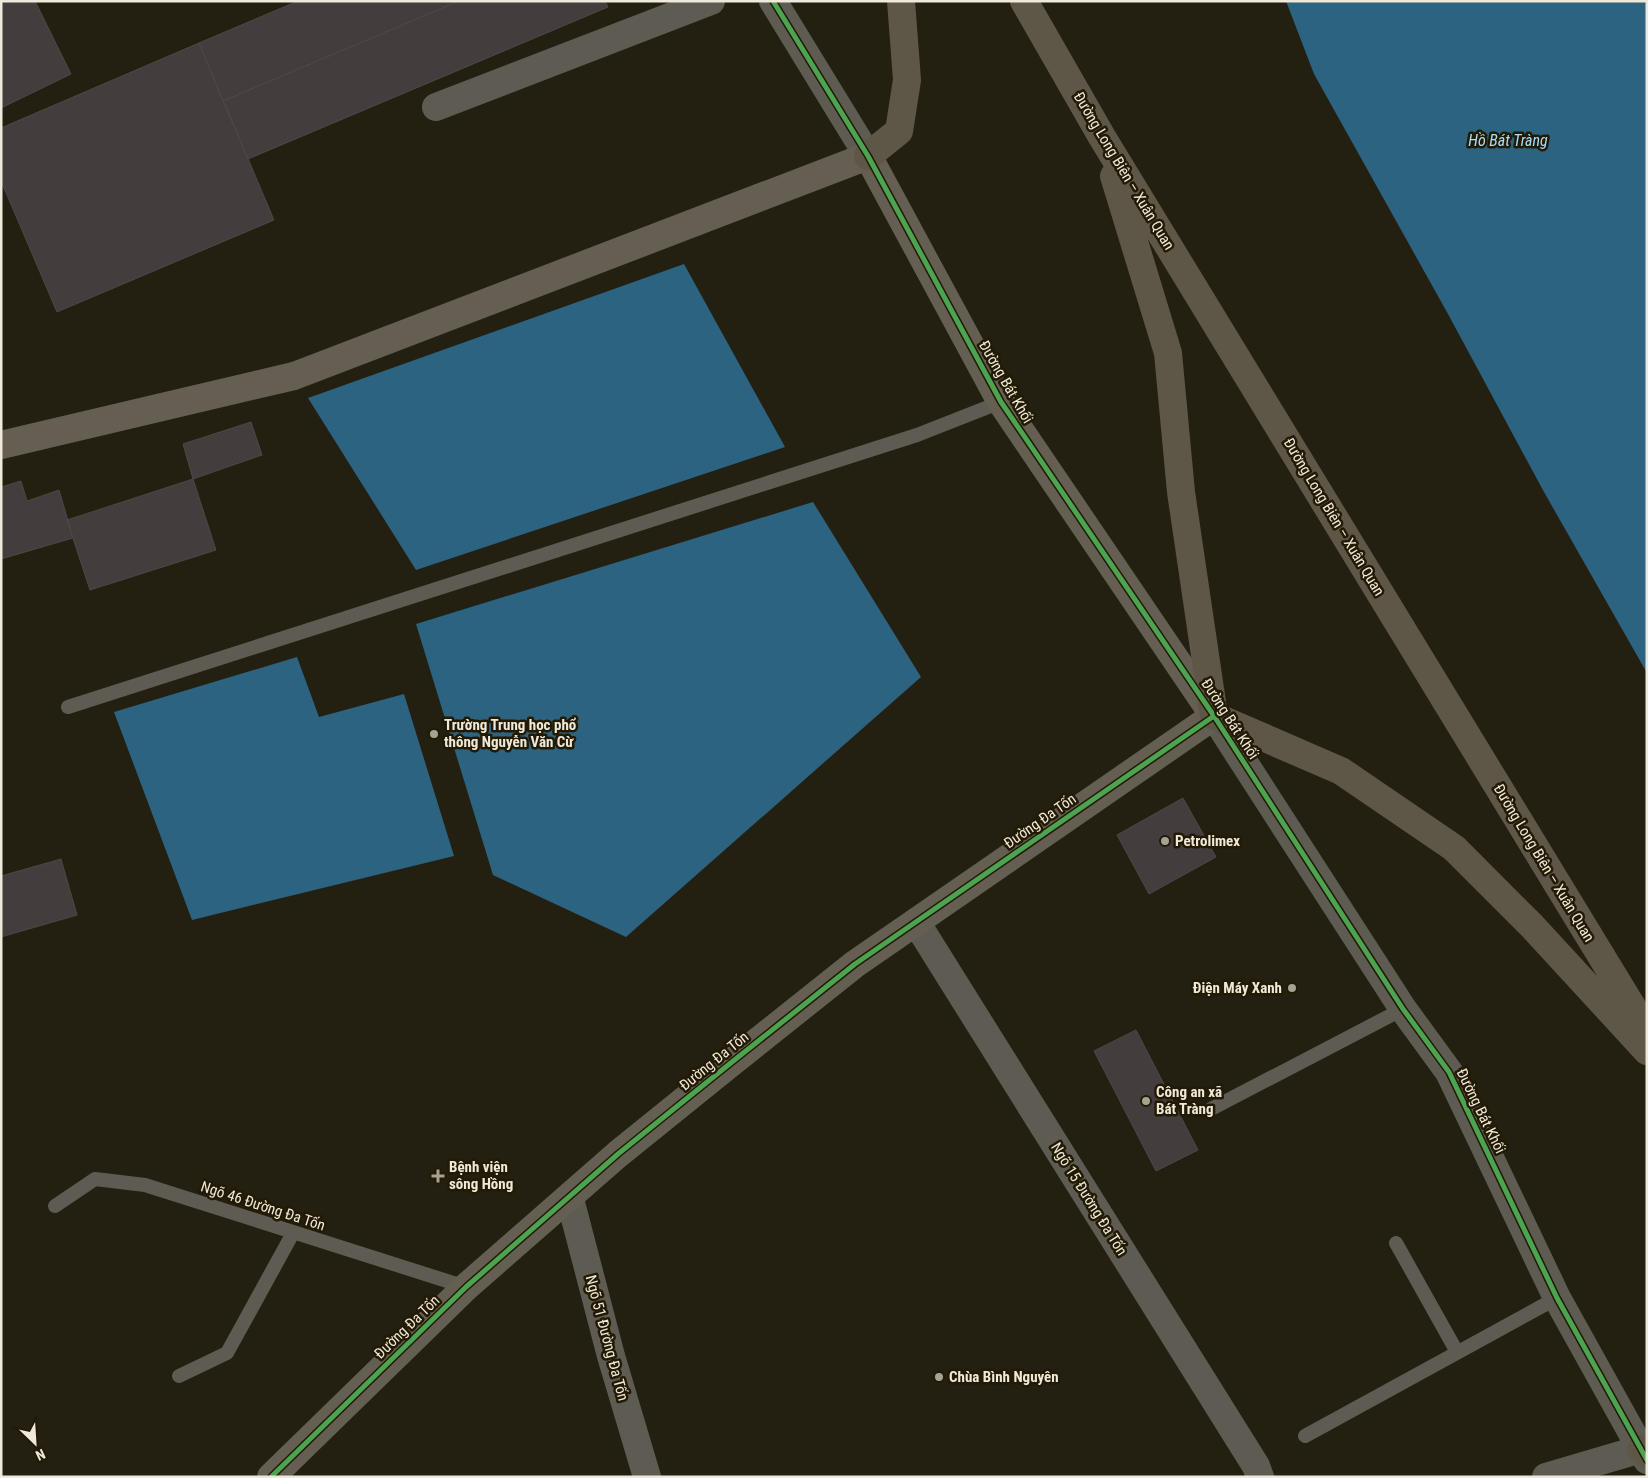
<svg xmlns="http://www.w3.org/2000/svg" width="1648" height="1478" viewBox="0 0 1648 1478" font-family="'Roboto Condensed',sans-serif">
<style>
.water{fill:#2c6381}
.building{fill:#443d3e;stroke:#4c4846}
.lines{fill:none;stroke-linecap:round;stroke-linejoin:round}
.lane{stroke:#5e5c52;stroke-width:14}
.street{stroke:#5e5c52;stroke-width:28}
.secondary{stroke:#645f52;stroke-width:28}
.primary{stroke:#5e5747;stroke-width:28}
.cycleway-casing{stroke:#221a02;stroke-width:8}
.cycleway{stroke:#4ca352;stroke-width:5}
.poi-dot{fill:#a7a394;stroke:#221a02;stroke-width:2}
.labels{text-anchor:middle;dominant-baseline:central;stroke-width:5;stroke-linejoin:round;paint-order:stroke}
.street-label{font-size:15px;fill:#eee9da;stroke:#221a02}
.poi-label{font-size:15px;font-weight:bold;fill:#eee9da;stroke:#221a02;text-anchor:start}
.water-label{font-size:16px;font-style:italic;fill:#aadcfb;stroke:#221a02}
</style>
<rect width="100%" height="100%" fill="#232011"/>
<!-- water -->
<path class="water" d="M 1286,1 L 1647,1 L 1647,673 L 1544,492 L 1448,314 L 1314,74 Z
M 684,264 L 785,447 L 416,570 L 308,398 Z
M 813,502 L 921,677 L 626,937 L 493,875 L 416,624 Z
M 297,657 L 319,717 L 404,694 L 454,856 L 192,920 L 114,712 Z"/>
<!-- building -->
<path class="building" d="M 1,1 L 35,1 L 71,74 L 1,108 Z
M 298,1 L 459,1 L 223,101 L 199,43 Z
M 459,1 L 605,1 L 608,7 L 248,159 L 223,101 Z
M 199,43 L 274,220 L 57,312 L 1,181 L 1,128 Z
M 251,422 L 262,455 L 193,479 L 183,444 Z
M 193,479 L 216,550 L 90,590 L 67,520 Z
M 21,481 L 27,501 L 59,490 L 73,538 L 1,559 L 1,487 Z
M 1183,798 L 1216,857 L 1149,894 L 1117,835 Z
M 61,859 L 77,915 L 1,937 L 1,876 Z
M 1136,1030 L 1198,1150 L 1156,1171 L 1094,1051 Z"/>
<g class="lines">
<!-- lane -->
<path class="lane" d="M 68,707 L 917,435 L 1001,402
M 1211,1109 L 1403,1009
M 55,1206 L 95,1179 L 145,1185 L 466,1287
M 1396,1243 L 1457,1352
M 179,1376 L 227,1353 L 293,1233
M 1305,1436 L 1557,1298"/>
<!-- street -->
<path class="street" d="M 773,1 L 868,156
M 436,107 L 711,1
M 1214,716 L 1403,1009 L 1449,1072 L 1557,1298 L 1647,1460
M 916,922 L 1256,1466 L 1260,1477
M 570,1199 L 611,1356 L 647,1477
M 1546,1477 L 1641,1449"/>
<!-- secondary -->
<path class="secondary" d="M 1,445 L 294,376 L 868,156 L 1001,402 L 1214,716 L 855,964 L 732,1062 L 618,1154 L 466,1287 L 271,1477"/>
<!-- primary -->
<path class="primary" d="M 1024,1 L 1102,137 L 1647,1031
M 868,156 L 899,131 L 907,80 L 901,1
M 1114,176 L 1168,353 L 1181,492 L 1214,716 L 1341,771 L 1454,848 L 1532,926 L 1647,1051
M 1641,1449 L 1647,1454"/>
<!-- cycleway casing -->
<g class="cycleway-casing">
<path id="cycleway" d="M 773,1 L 868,156 L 1001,402 L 1214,716 L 1403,1009 L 1449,1072 L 1557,1298 L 1647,1460
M 271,1477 L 466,1287 L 618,1154 L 732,1062 L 855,964 L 1214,716"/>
</g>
<!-- cycleway -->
<use href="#cycleway" class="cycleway"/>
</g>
<!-- markers -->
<g class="poi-dot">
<circle cx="434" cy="734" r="5"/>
<circle cx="1165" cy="841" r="5"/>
<circle cx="1292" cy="988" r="5"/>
<circle cx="1146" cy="1101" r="5"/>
<path d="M435.5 1168.5h5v5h5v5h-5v5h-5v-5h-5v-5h5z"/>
<circle cx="939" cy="1377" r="5"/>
</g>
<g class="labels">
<!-- street labels -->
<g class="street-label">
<text transform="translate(1124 171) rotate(59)">Đường Long Biên – Xuân Quan</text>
<text transform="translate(1006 382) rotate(60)">Đường Bát Khối</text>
<text transform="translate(1334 517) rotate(59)">Đường Long Biên – Xuân Quan</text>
<text transform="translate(1230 719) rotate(57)">Đường Bát Khối</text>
<text transform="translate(1040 821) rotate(-35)">Đường Đa Tốn</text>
<text transform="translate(1544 863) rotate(59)">Đường Long Biên – Xuân Quan</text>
<text transform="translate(714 1061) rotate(-39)">Đường Đa Tốn</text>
<text transform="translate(1481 1111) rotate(64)">Đường Bát Khối</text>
<text transform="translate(1089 1199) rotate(58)">Ngõ 15 Đường Đa Tốn</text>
<text transform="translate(263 1206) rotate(18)">Ngõ 46 Đường Đa Tốn</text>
<text transform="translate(407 1327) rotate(-44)">Đường Đa Tốn</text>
<text transform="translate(607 1338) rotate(75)">Ngõ 51 Đường Đa Tốn</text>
</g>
<!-- poi labels -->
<g class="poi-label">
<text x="444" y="725">Trường Trung học phổ<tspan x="444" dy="17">thông Nguyễn Văn Cừ</tspan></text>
<text x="1175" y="841">Petrolimex</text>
<text x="1282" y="988" text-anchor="end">Điện Máy Xanh</text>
<text x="1156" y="1092">Công an xã<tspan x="1156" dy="17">Bát Tràng</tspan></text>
<text x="449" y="1167">Bệnh viện<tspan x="449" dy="17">sông Hồng</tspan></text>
<text x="949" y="1377">Chùa Bình Nguyên</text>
</g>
<!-- water labels -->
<g class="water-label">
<text x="1508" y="140">Hồ Bát Tràng</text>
</g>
</g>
<!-- border -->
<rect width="1648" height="1478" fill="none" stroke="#eee9da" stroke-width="5"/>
<!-- north arrow -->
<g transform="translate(35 1443) rotate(155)" stroke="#221a02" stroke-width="4" paint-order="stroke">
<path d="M0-4L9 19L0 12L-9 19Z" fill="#eee9da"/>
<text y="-8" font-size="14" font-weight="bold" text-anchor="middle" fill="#eee9da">N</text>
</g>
</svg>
